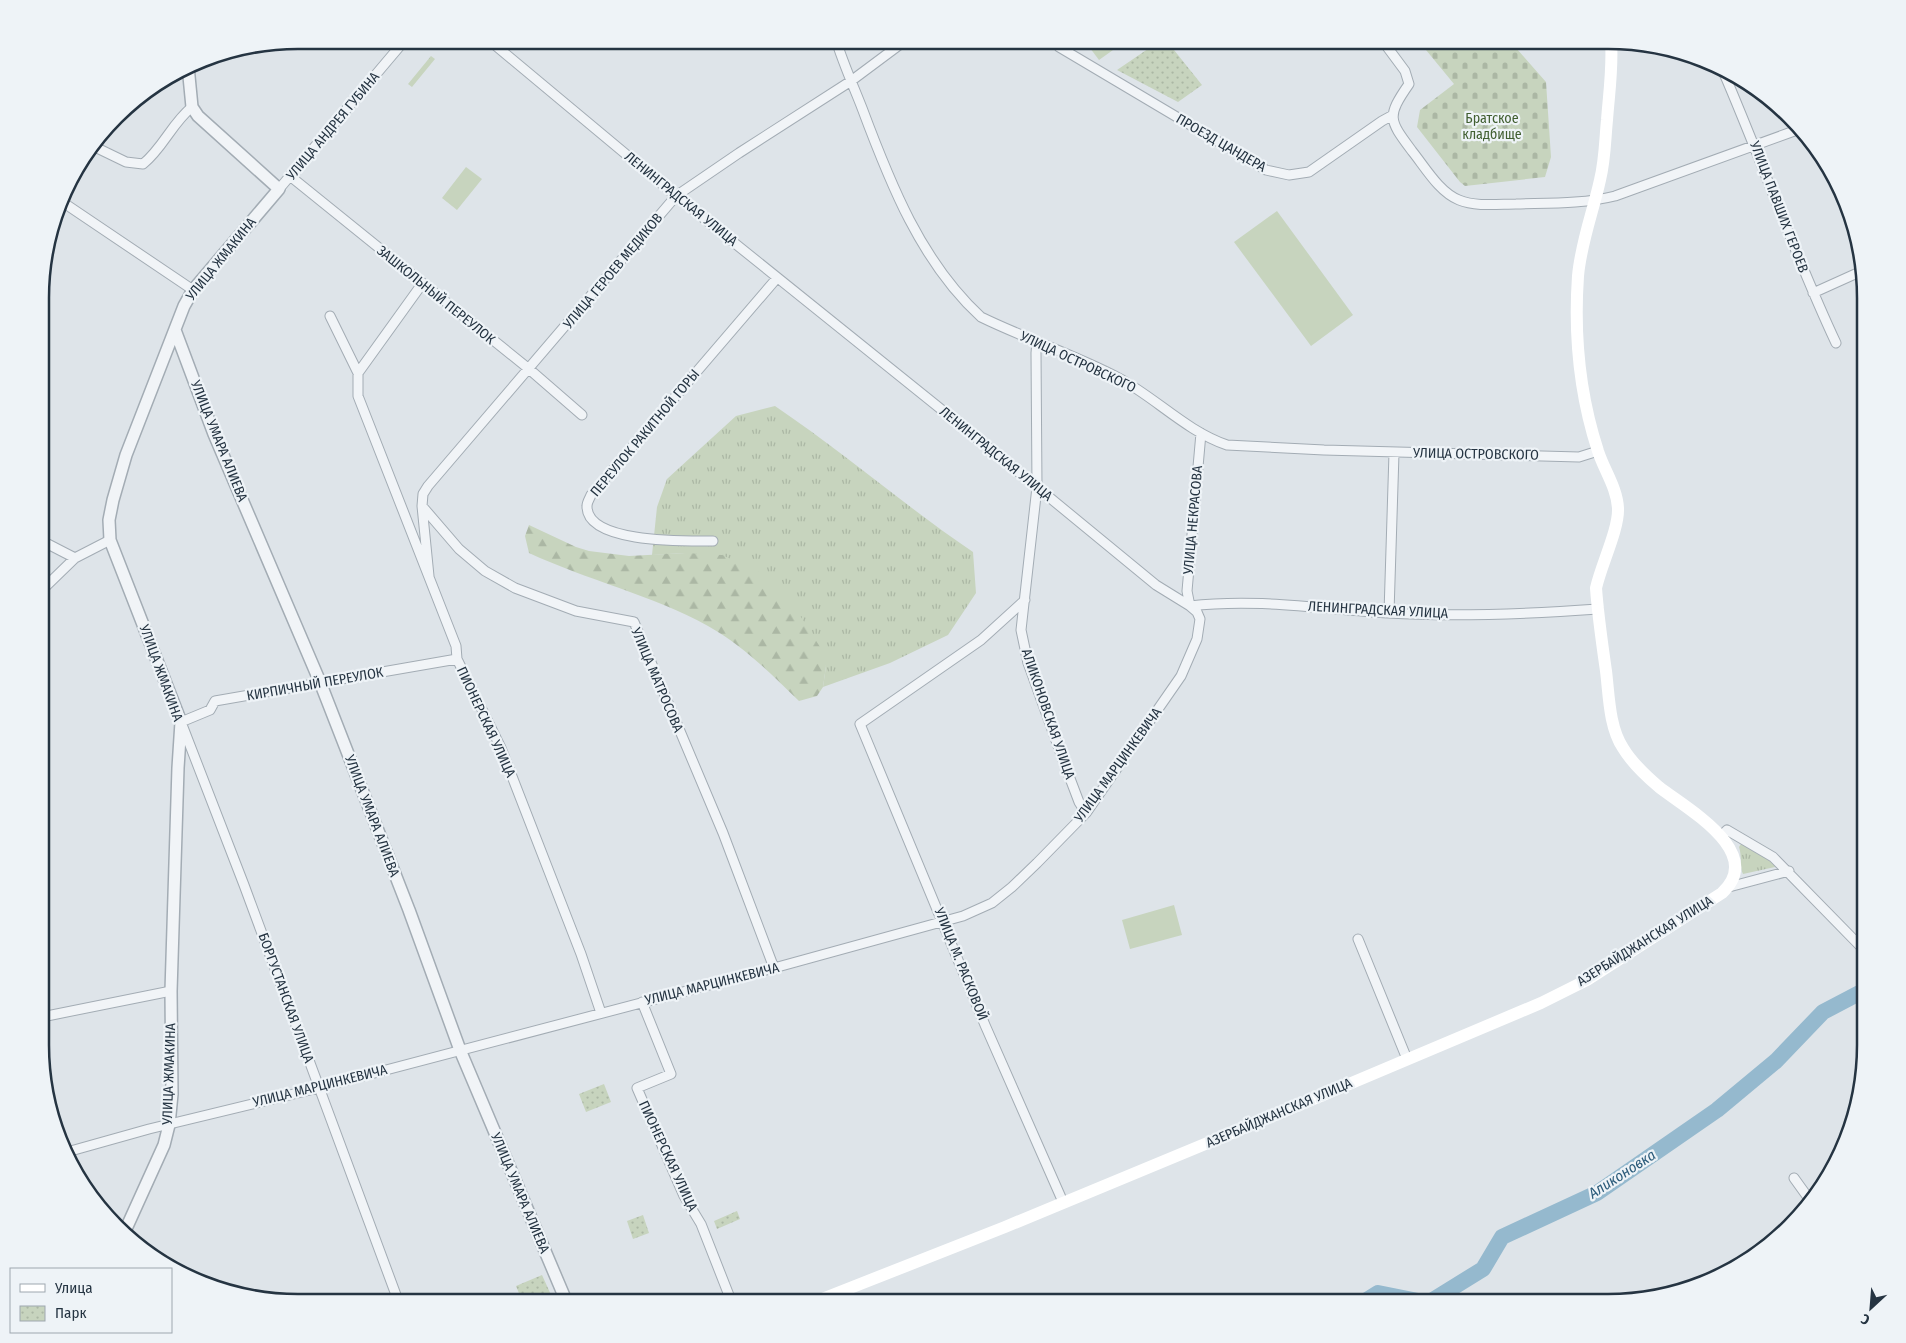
<svg xmlns="http://www.w3.org/2000/svg" width="1906" height="1343" viewBox="0 0 1906 1343" font-family="'Fira Sans Condensed',sans-serif">
<style>
.grass{fill:url(#grass-tufts)}
.forest{fill:url(#forest-firs)}
.cemetery{fill:url(#cemetery-stones)}
.park{fill:url(#park-dots)}
.pitch{fill:#c7d4be}
.lines{fill:none;stroke-linecap:round;stroke-linejoin:round}
.river{stroke:#95b9ce;stroke-width:16}
.minor-casing{stroke:#a3acb4;stroke-width:11}
.tertiary-casing{stroke:#a3acb4;stroke-width:14}
.minor{stroke:#f1f4f7;stroke-width:9}
.tertiary{stroke:#f1f4f7;stroke-width:11}
.secondary{stroke:#fff;stroke-width:12}
.labels{text-anchor:middle;dominant-baseline:central;stroke-width:4.5;stroke-linejoin:round;paint-order:stroke}
.park-label{font-size:14px;fill:#415f31;stroke:#eef3f7}
.street-label{font-size:14px;fill:#253442;stroke:#eef3f7}
.water-label{font-size:15px;font-style:italic;fill:#2b5b7a;stroke:#eef3f7}
.rim{fill:none;stroke:#253442;stroke-width:2.5}
</style>
<defs>
<pattern id="grass-tufts" width="24" height="20" patternUnits="userSpaceOnUse" patternTransform="scale(1.25)"><rect width="24" height="20" fill="#c7d4be"/><path d="M3 7l-1-3M5 7V3M7 7l1-3M15 17l-1-3M17 17v-4M19 17l1-3" fill="none" stroke="#abb7a4"/></pattern>
<pattern id="forest-firs" width="22" height="20" patternUnits="userSpaceOnUse" patternTransform="scale(1.25)"><rect width="22" height="20" fill="#c7d4be"/><path d="M5 1l3.5 6h-7zM16 11l3.5 6h-7z" fill="#abb7a4"/></pattern>
<pattern id="cemetery-stones" width="16" height="16" patternUnits="userSpaceOnUse" patternTransform="scale(1.25)"><rect width="16" height="16" fill="#c7d4be"/><path d="M2 7V4a2 2 0 0 1 4 0v3zM10 15v-3a2 2 0 0 1 4 0v3z" fill="#abb7a4"/></pattern>
<pattern id="park-dots" width="8" height="8" patternUnits="userSpaceOnUse" patternTransform="scale(1.25)"><rect width="8" height="8" fill="#c7d4be"/><path d="M2 2h.1M6 6h.1" fill="none" stroke="#abb7a4" stroke-width="1.8" stroke-linecap="round"/></pattern>
</defs>
<rect width="100%" height="100%" fill="#dee4e9"/>
<!-- grass -->
<path class="grass" d="M 431,56 L 435,59 L 412,87 L 408,84 Z
M 775,406 C 843,452 905,506 973,552 L 976,593 L 948,635 L 890,663 L 823,687 L 826,666 L 685,553 L 652,555 L 657,507 L 667,479 L 736,416 Z
M 1741,844 L 1774,863 L 1775,867 L 1743,874 C 1740,869 1742,855 1739,847 Z"/>
<!-- forest -->
<path class="forest" d="M 529,525 L 576,547 L 589,551 L 629,556 L 685,553 L 722,555 L 761,573 L 794,606 L 820,647 L 826,666 L 823,687 L 817,696 L 799,701 C 770,673 745,647 708,626 C 652,595 587,580 529,553 L 525,536 Z"/>
<!-- cemetery -->
<path class="cemetery" d="M 1437,40 L 1509,40 L 1546,82 L 1551,157 L 1545,177 L 1465,186 L 1460,182 L 1417,127 L 1420,110 L 1454,84 L 1426,50 Z"/>
<!-- park -->
<path class="park" d="M 1161,40 L 1166,40 L 1202,85 L 1178,102 L 1117,70 Z
M 604,1084 L 611,1102 L 586,1112 L 579,1094 Z
M 737,1211 L 740,1219 L 717,1229 L 714,1221 Z
M 643,1215 L 649,1233 L 633,1239 L 627,1221 Z
M 542,1275 L 552,1297 L 538,1303 L 523,1303 L 516,1286 Z"/>
<!-- pitch -->
<path class="pitch" d="M 1084,40 L 1127,40 L 1099,60 Z
M 466,167 L 482,179 L 457,210 L 442,198 Z
M 1277,211 L 1353,315 L 1311,346 L 1234,242 Z
M 1174,905 L 1182,935 L 1130,949 L 1122,920 Z"/>
<g class="lines">
<!-- river -->
<path class="river" d="M 1362,1303 L 1378,1293 L 1428,1303 L 1483,1269 L 1502,1237 L 1597,1193 L 1717,1110 L 1776,1061 L 1823,1012 L 1865,990"/>
<!-- minor casing -->
<g class="minor-casing">
<path id="minor" d="M 836,40 C 843,63 853,85 862,108 C 890,183 921,262 981,317 C 1026,339 1073,354 1117,377 C 1155,397 1186,431 1227,445 L 1324,450 L 1579,457 L 1598,451
M 1053,40 L 1059,47 L 1266,170 L 1289,175 L 1309,172 L 1382,121 L 1393,115
M 1382,40 L 1405,71 L 1409,84 C 1386,117 1389,120 1412,151 C 1425,167 1439,192 1459,200 C 1476,207 1499,204 1516,204 C 1550,203 1583,204 1615,196 L 1797,130
M 1723,71 C 1762,161 1794,254 1836,343
M 95,147 L 126,162 L 143,164 C 163,148 172,123 192,107
M 290,176 L 529,369 L 582,415
M 279,189 L 405,40
M 61,201 L 193,290
M 1813,293 L 1864,270
M 330,316 L 358,373 L 358,396 L 456,646 L 457,659 L 501,748 L 581,954 L 601,1013
M 1037,342 L 1036,353 L 1037,487 L 1021,630 L 1028,663 L 1063,760 L 1079,802 L 1086,813
M 358,373 L 422,284
M 422,506 L 459,549 L 485,571 L 515,588 L 576,611 L 634,622 L 723,833 L 774,968
M 42,541 L 75,558
M 713,541 C 688,541 586,544 587,506 C 587,502 590,498 591,495 L 777,278
M 429,576 L 422,506 L 423,494 L 428,486 L 676,196 L 739,153 L 851,81 L 906,40
M 42,590 L 75,558 L 110,540
M 1025,600 L 981,640 L 860,724 L 985,1025 L 1063,1202
M 1190,606 C 1256,598 1322,609 1388,613 C 1457,617 1528,614 1598,609
M 1190,606 L 1187,591 L 1201,433
M 1389,613 L 1394,453
M 1721,836 L 1727,830 L 1773,857 L 1865,951
M 1729,887 L 1789,871
M 1358,939 L 1407,1059
M 642,1002 L 671,1074 L 637,1088 L 684,1196 L 701,1224 L 732,1303
M 42,1017 L 171,991
M 67,1152 L 149,1129 L 310,1090 L 774,968 L 963,916 L 992,903 L 1012,887 L 1037,863 L 1086,813 L 1181,676 L 1197,639 L 1200,619 L 1197,612 L 1190,606 L 1156,585 L 993,451 L 676,196 L 489,40
M 1794,1178 L 1812,1203
M 399,1303 L 244,885 L 181,722 L 210,710 L 215,701 L 457,659"/>
</g>
<!-- tertiary casing -->
<g class="tertiary-casing">
<path id="tertiary" d="M 175,330 L 214,434 L 320,682 L 409,910 L 460,1050 L 567,1303
M 125,1231 L 164,1145 L 169,1125 L 172,1094 L 171,991 L 178,768 L 181,722 L 110,540 L 109,520 L 113,500 L 126,455 L 184,306 L 193,290 L 279,189 L 198,116 L 192,107 L 188,66"/>
</g>
<!-- minor -->
<use href="#minor" class="minor"/>
<!-- tertiary -->
<use href="#tertiary" class="tertiary"/>
<!-- secondary -->
<path class="secondary" d="M 812,1303 L 1005,1227 L 1316,1098 L 1541,1003 L 1587,980 L 1722,893 C 1766,852 1687,809 1659,787 C 1646,776 1632,763 1623,748 C 1609,727 1609,695 1606,671 C 1602,643 1598,616 1596,588 C 1601,565 1619,529 1618,508 C 1617,488 1604,470 1598,451 C 1580,396 1574,334 1578,276 C 1581,242 1593,212 1600,180 C 1605,160 1605,140 1607,120 C 1609,93 1613,67 1611,41"/>
</g>
<g class="labels">
<!-- park labels -->
<g class="park-label">
<text x="1492" y="118">Братское<tspan x="1492" dy="16">кладбище</tspan></text>
</g>
<!-- street labels -->
<g class="street-label">
<text transform="translate(333 126) rotate(-50)">УЛИЦА АНДРЕЯ ГУБИНА</text>
<text transform="translate(1221 143) rotate(30)">ПРОЕЗД ЦАНДЕРА</text>
<text transform="translate(681 199) rotate(39)">ЛЕНИНГРАДСКАЯ УЛИЦА</text>
<text transform="translate(1779 207) rotate(69)">УЛИЦА ПАВШИХ ГЕРОЕВ</text>
<text transform="translate(221 259) rotate(-51)">УЛИЦА ЖМАКИНА</text>
<text transform="translate(613 271) rotate(-50)">УЛИЦА ГЕРОЕВ МЕДИКОВ</text>
<text transform="translate(436 295) rotate(39)">ЗАШКОЛЬНЫЙ ПЕРЕУЛОК</text>
<text transform="translate(1078 362) rotate(25)">УЛИЦА ОСТРОВСКОГО</text>
<text transform="translate(645 433) rotate(-50)">ПЕРЕУЛОК РАКИТНОЙ ГОРЫ</text>
<text transform="translate(219 441) rotate(68)">УЛИЦА УМАРА АЛИЕВА</text>
<text transform="translate(996 454) rotate(39)">ЛЕНИНГРАДСКАЯ УЛИЦА</text>
<text transform="translate(1476 454) rotate(1)">УЛИЦА ОСТРОВСКОГО</text>
<text transform="translate(1193 520) rotate(-85)">УЛИЦА НЕКРАСОВА</text>
<text transform="translate(1378 610) rotate(3)">ЛЕНИНГРАДСКАЯ УЛИЦА</text>
<text transform="translate(161 673) rotate(70)">УЛИЦА ЖМАКИНА</text>
<text transform="translate(657 680) rotate(67)">УЛИЦА МАТРОСОВА</text>
<text transform="translate(315 684) rotate(-10)">КИРПИЧНЫЙ ПЕРЕУЛОК</text>
<text transform="translate(1048 714) rotate(71)">АЛИКОНОВСКАЯ УЛИЦА</text>
<text transform="translate(486 722) rotate(65)">ПИОНЕРСКАЯ УЛИЦА</text>
<text transform="translate(1118 765) rotate(-54)">УЛИЦА МАРЦИНКЕВИЧА</text>
<text transform="translate(372 816) rotate(69)">УЛИЦА УМАРА АЛИЕВА</text>
<text transform="translate(1645 941) rotate(-32)">АЗЕРБАЙДЖАНСКАЯ УЛИЦА</text>
<text transform="translate(961 964) rotate(68)">УЛИЦА М. РАСКОВОЙ</text>
<text transform="translate(712 984) rotate(-14)">УЛИЦА МАРЦИНКЕВИЧА</text>
<text transform="translate(286 998) rotate(70)">БОРГУСТАНСКАЯ УЛИЦА</text>
<text transform="translate(169 1074) rotate(-88)">УЛИЦА ЖМАКИНА</text>
<text transform="translate(320 1086) rotate(-14)">УЛИЦА МАРЦИНКЕВИЧА</text>
<text transform="translate(1279 1113) rotate(-23)">АЗЕРБАЙДЖАНСКАЯ УЛИЦА</text>
<text transform="translate(668 1156) rotate(65)">ПИОНЕРСКАЯ УЛИЦА</text>
<text transform="translate(520 1193) rotate(67)">УЛИЦА УМАРА АЛИЕВА</text>
</g>
<!-- water labels -->
<g class="water-label">
<text transform="translate(1622 1174) rotate(-33)">Аликоновка</text>
</g>
</g>
<!-- crop -->
<path d="M0 0H1906V1343H0ZM298 49H1608A249 249 0 0 1 1857 298V1045A249 249 0 0 1 1608 1294H298A249 249 0 0 1 49 1045V298A249 249 0 0 1 298 49Z" fill="#eef3f7" fill-rule="evenodd"/>
<path class="rim" d="M298 49H1608A249 249 0 0 1 1857 298V1045A249 249 0 0 1 1608 1294H298A249 249 0 0 1 49 1045V298A249 249 0 0 1 298 49Z"/>
<!-- legend -->
<rect x="10" y="1268" width="162" height="65" fill="#eef3f7" stroke="#9ea7af"/>
<rect x="20" y="1284" width="25" height="8" fill="#ffffff" stroke="#9ea7af"/>
<text x="55" y="1293" font-size="15" fill="#253442">Улица</text>
<rect x="20" y="1306" width="25" height="15" fill="url(#park-dots)" stroke="#9ea7af"/>
<text x="55" y="1318" font-size="15" fill="#253442">Парк</text>
<!-- north arrow -->
<g transform="translate(1871 1308) rotate(206)" stroke="#eef3f7" stroke-width="4" paint-order="stroke">
<path d="M0-4L9 19L0 12L-9 19Z" fill="#253442"/>
<text y="-8" font-size="14" font-weight="bold" text-anchor="middle" fill="#253442">С</text>
</g>
</svg>
